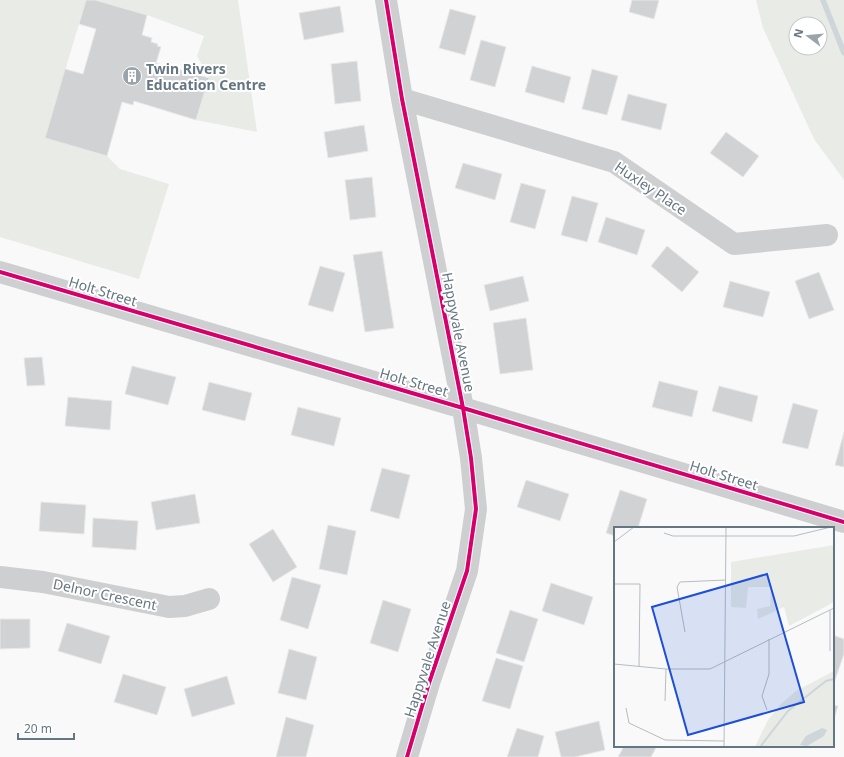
<svg xmlns="http://www.w3.org/2000/svg" width="844" height="757" viewBox="0 0 844 757" font-family="'Noto Sans',sans-serif">
<style>
.green{fill:#e8ebe6;fill-rule:evenodd}
.lines{fill:none;stroke-linecap:round;stroke-linejoin:round}
.stream{stroke:#ced6d9;stroke-width:5.5}
.building{fill:#d0d2d3;stroke:#e8e8e8}
.minor{stroke:#cecfd0;stroke-width:22}
.cycleway-casing{stroke:#fff;stroke-width:6}
.cycleway{stroke:#d6006c;stroke-width:4}
.labels{text-anchor:middle;dominant-baseline:central;stroke-width:4;stroke-linejoin:round;paint-order:stroke}
.poi-label{font-size:14px;font-weight:bold;fill:#657683;stroke:#fff;text-anchor:start}
.street-label{font-size:14px;fill:#657683;stroke:#fff}
.inset-river{fill:none;stroke:#ced6d9;stroke-width:2}
.inset-road{fill:none;stroke:#b5bdc3;stroke-width:1}
.view{fill:#1d4ed8;fill-opacity:0.15;stroke:#1d4ed8;stroke-width:2}
.inset-edge{fill:none;stroke:#657683;stroke-width:2}
</style>
<rect width="100%" height="100%" fill="#f9f9f9"/>
<!-- green -->
<path class="green" d="M 0,0 L 86,0 L 45,138 L 107,156 L 120,169 L 169,184 L 139,279 L 0,237 Z
M 95,0 L 238,0 L 257,132 L 196,120 L 209,78 L 197,56 L 204,36 L 147,15 Z
M 756,0 L 844,0 L 844,180 L 814,139 L 763,28 ZM 796,24 L 820,24 L 820,48 L 796,48 Z"/>
<g class="lines">
<!-- stream -->
<path class="stream" d="M 823,0 L 844,53"/>
</g>
<!-- building -->
<path class="building" d="M 86,0 L 95,0 L 147,15 L 142,35 L 152,38 L 151,42 L 158,44 L 157,46 L 161,47 L 156,63 L 209,78 L 196,120 L 134,101 L 133,105 L 122,102 L 107,156 L 45,138 L 65,69 L 83,74 L 96,29 L 79,24 Z
M 632,0 L 659,0 L 654,19 L 629,12 Z
M 340,6 L 344,32 L 304,40 L 299,13 Z
M 450,9 L 476,16 L 465,55 L 439,48 Z
M 481,40 L 506,47 L 495,87 L 470,80 Z
M 357,61 L 361,101 L 335,104 L 331,64 Z
M 532,66 L 571,77 L 564,103 L 525,92 Z
M 592,69 L 618,76 L 607,115 L 582,109 Z
M 628,94 L 667,104 L 661,130 L 621,120 Z
M 364,125 L 368,151 L 328,158 L 324,132 Z
M 726,132 L 759,156 L 743,177 L 710,153 Z
M 463,163 L 502,174 L 495,200 L 455,188 Z
M 372,177 L 376,217 L 350,220 L 345,180 Z
M 521,183 L 546,190 L 535,229 L 510,222 Z
M 572,196 L 598,203 L 587,242 L 561,235 Z
M 606,217 L 645,230 L 637,255 L 598,242 Z
M 667,246 L 699,272 L 682,292 L 651,266 Z
M 382,251 L 394,328 L 365,332 L 353,255 Z
M 320,266 L 345,273 L 333,312 L 308,305 Z
M 819,272 L 834,310 L 809,319 L 795,281 Z
M 523,276 L 529,301 L 490,311 L 484,285 Z
M 730,281 L 770,292 L 763,317 L 723,307 Z
M 526,318 L 533,370 L 500,374 L 493,323 Z
M 42,357 L 45,385 L 27,386 L 24,358 Z
M 132,366 L 176,377 L 168,405 L 125,394 Z
M 659,381 L 698,391 L 692,417 L 652,407 Z
M 209,382 L 252,393 L 245,421 L 202,410 Z
M 719,386 L 758,396 L 752,422 L 712,411 Z
M 68,397 L 112,401 L 110,430 L 65,426 Z
M 793,403 L 818,410 L 808,449 L 782,443 Z
M 298,407 L 341,418 L 334,446 L 291,435 Z
M 844,432 L 844,467 L 835,465 Z
M 382,468 L 410,475 L 399,519 L 370,511 Z
M 526,480 L 569,494 L 560,521 L 517,507 Z
M 620,490 L 647,499 L 638,528 L 615,528 L 615,536 L 606,533 Z
M 195,494 L 200,523 L 156,530 L 151,502 Z
M 41,502 L 86,505 L 84,534 L 39,531 Z
M 93,518 L 138,521 L 136,550 L 92,547 Z
M 328,525 L 356,531 L 347,575 L 319,569 Z
M 273,529 L 297,567 L 273,582 L 249,544 Z
M 292,577 L 321,585 L 308,629 L 280,620 Z
M 551,583 L 593,597 L 584,625 L 542,611 Z
M 383,600 L 411,609 L 398,652 L 370,643 Z
M 510,610 L 538,619 L 524,662 L 496,653 Z
M 0,619 L 30,619 L 30,648 L 0,649 Z
M 67,623 L 110,636 L 101,664 L 58,651 Z
M 833,635 L 844,639 L 844,654 L 834,683 L 833,683 Z
M 289,649 L 317,657 L 306,700 L 278,693 Z
M 496,658 L 523,666 L 510,709 L 482,701 Z
M 123,674 L 166,687 L 157,715 L 114,702 Z
M 227,676 L 235,704 L 192,717 L 184,689 Z
M 833,705 L 838,706 L 833,722 Z
M 286,717 L 314,725 L 306,757 L 276,757 Z
M 599,721 L 605,750 L 575,757 L 561,757 L 555,732 Z
M 517,728 L 544,736 L 538,757 L 507,757 Z
M 624,746 L 657,746 L 651,757 L 618,757 Z"/>
<g class="lines">
<!-- minor -->
<path class="minor" d="M 386,0 L 402,99 L 463,408 L 471,458 L 476,509 L 467,571 L 429,683 L 407,757
M 402,99 L 614,162 L 734,244 L 827,235
M 0,272 L 463,408 L 844,522
M 0,577 L 43,582 L 169,607 L 185,606 L 209,599"/>
<!-- cycleway casing -->
<g class="cycleway-casing">
<path id="cycleway" d="M 386,0 L 402,99 L 463,408 L 471,458 L 476,509 L 467,571 L 429,683 L 407,757
M 0,272 L 463,408 L 844,522"/>
</g>
<!-- cycleway -->
<use href="#cycleway" class="cycleway"/>
</g>
<!-- icons -->
<defs>
<g id="building-disc" transform="scale(1)"><circle r="9.5" fill="#99a4ac" stroke="#fff"/><path d="M-4-6H4V6H1V3H-1V6H-4ZM-2.5-4.3h1.7v1.8h-1.7ZM.8-4.3h1.7v1.8H.8ZM-2.5-1h1.7V.8h-1.7ZM.8-1h1.7V.8H.8Z" fill="#fff"/></g>
</defs>
<g fill-rule="evenodd">
<use href="#building-disc" x="132" y="76"/>
</g>
<g class="labels">
<!-- poi labels -->
<g class="poi-label">
<text x="146" y="68">Twin Rivers<tspan x="146" dy="16">Education Centre</tspan></text>
</g>
<!-- street labels -->
<g class="street-label">
<text transform="translate(651 188) rotate(34)">Huxley Place</text>
<text transform="translate(103 291) rotate(17)">Holt Street</text>
<text transform="translate(459 332) rotate(79)">Happyvale Avenue</text>
<text transform="translate(414 382) rotate(16)">Holt Street</text>
<text transform="translate(724 475) rotate(17)">Holt Street</text>
<text transform="translate(105 594) rotate(12)">Delnor Crescent</text>
<text transform="translate(427 659) rotate(-72)">Happyvale Avenue</text>
</g>
</g>
<!-- overview -->
<g transform="translate(614 527)">
<rect width="220" height="220" fill="#f9f9f9"/>
<path d="M 220,18 L 220,75 L 175,99 L 170,80 L 144,92 L 143,82 L 156,79 L 157,60 L 134,60 L 132,81 L 117,80 L 117,35 ZM 220,144 L 220,220 L 141,220 L 154,193 L 167,177 L 182,164 Z" fill="#e8ebe6"/>
<path d="M 208,201 L 213,203 L 210,209 L 193,219 L 186,218 L 192,209 Z" fill="#ced6d9"/>
<path class="inset-river" d="M 146,220 L 174,184 L 212,154 L 220,152"/>
<path class="inset-road" d="M 50,6 L 59,9 L 180,9 L 217,0M 0,15 L 20,0M 0,57 L 26,57 L 25,140M 216,83 L 216,124M 71,105 L 63,60 L 66,55 L 112,53M 0,137 L 52,142 L 96,142 L 220,81M 51,174 L 52,142M 12,181 L 15,196 L 51,213 L 110,214M 153,183 L 148,169 L 155,147 L 155,112M 110,220 L 112,0"/>
<path class="view" d="M 153,47 L 190,175 L 74,208 L 38,80 Z"/>
<rect width="220" height="220" class="inset-edge"/>
</g>
<!-- north arrow -->
<g transform="translate(808 36) rotate(286)"><circle r="19" fill="#ffffff" stroke="#c1c8cd"/>
<path d="M0-3L7 15L0 10L-7 15Z" fill="#99a4ac"/>
<text y="-6" font-size="11" font-weight="bold" text-anchor="middle" fill="#657683">N</text>
</g>
<!-- scale -->
<path d="M18 733v6h56v-6" fill="none" stroke="#657683" stroke-width="2"/>
<text x="24" y="733" font-size="12" fill="#657683" stroke="#ffffff" stroke-width="3" paint-order="stroke">20 m</text>
</svg>
